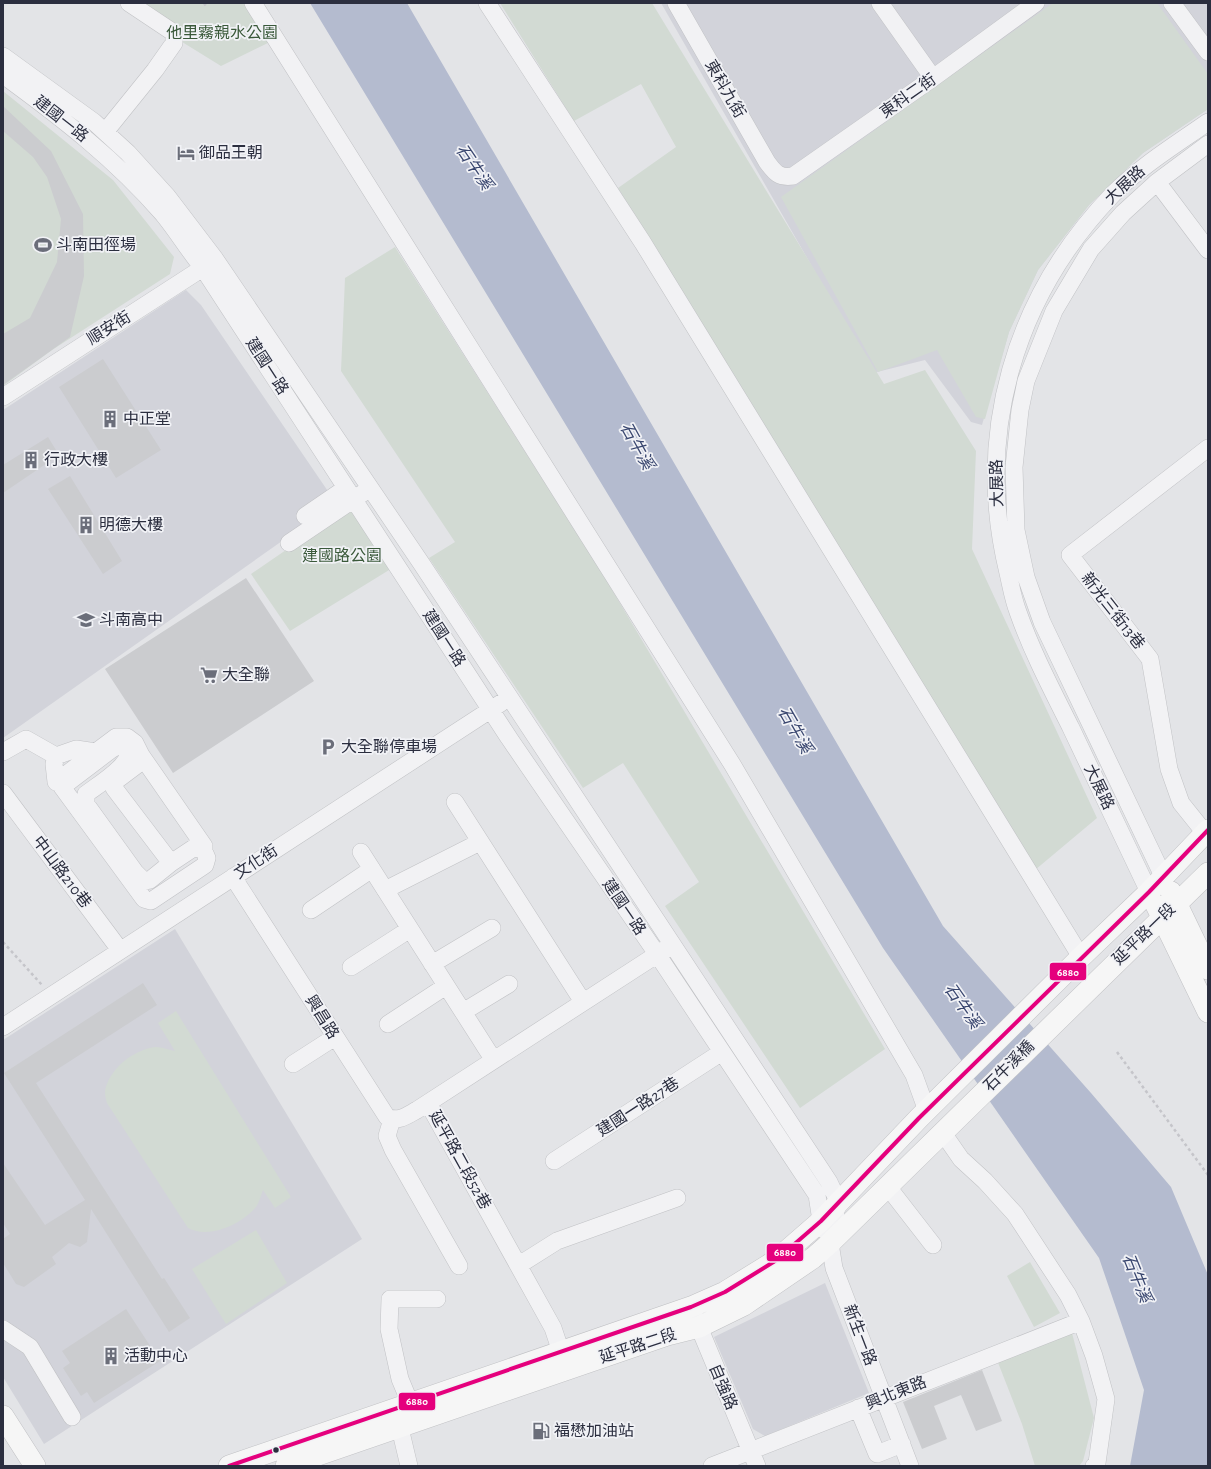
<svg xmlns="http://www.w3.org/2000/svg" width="1211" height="1469" viewBox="0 0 1211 1469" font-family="'Alegreya Sans','Noto Sans TC',sans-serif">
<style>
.built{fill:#d2d3da}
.green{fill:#d2dad3}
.water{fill:#b4bbcf}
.building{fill:#cbcccf}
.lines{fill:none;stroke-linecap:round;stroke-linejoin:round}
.minor-casing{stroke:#c1c2c5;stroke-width:18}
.major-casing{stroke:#c0c1c4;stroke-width:22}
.path{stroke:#c5c5ca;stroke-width:2.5;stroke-dasharray:3 3;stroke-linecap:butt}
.minor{stroke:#f2f2f4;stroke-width:17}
.major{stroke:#f6f6f6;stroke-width:21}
.bus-1-casing{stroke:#f1f2f6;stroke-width:7}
.bus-1{stroke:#e5007d;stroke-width:4}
.bus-dot{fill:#2b2e3f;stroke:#f1f2f6;stroke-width:1.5}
.labels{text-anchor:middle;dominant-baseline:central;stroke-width:3.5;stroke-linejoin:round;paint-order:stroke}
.park-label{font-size:16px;fill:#3a593a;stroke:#f1f2f6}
.street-label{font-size:16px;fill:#2b2e3f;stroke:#f1f2f6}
.poi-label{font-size:16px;fill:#2b2e3f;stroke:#f1f2f6;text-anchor:start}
.water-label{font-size:17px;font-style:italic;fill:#39466f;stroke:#f1f2f6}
.line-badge{stroke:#f1f2f6;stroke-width:1.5}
.badge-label{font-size:11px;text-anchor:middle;font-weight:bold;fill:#fff}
</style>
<rect width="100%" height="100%" fill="#e3e4e7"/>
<!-- built -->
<path class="built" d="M 661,3 L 1208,3 L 1208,109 L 1143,153 L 1089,205 L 1038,270 L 1009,332 L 982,425 L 971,422 L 925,360 L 873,373 Z
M 186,290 L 201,305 L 336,503 L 3,738 L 3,410 Z
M 175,929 L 362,1239 L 44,1444 L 3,1377 L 3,1040 Z
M 825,1283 L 869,1393 L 765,1436 L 753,1429 L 714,1337 Z"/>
<!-- green -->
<path class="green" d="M 119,3 L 246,3 L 270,42 L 221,66 Z
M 500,3 L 652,3 L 884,384 L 925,370 L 976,451 L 972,549 L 1097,818 L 1035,870 L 618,188 L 676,147 L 641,84 L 574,121 Z
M 1053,3 L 1157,3 L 1208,74 L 1208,109 L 1143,153 L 1089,205 L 1038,270 L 1009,332 L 985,419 L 976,417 L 937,350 L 878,372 L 781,197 Z
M 3,91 L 113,180 L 174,257 L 170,274 L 52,350 L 3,386 Z
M 395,247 L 602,573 L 885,1049 L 800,1108 L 665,906 L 699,882 L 623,763 L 583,788 L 429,558 L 455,542 L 341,371 L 345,278 Z
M 350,506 L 394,567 L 290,631 L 251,574 Z
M 176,1011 L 291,1197 L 275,1208 L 263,1190 C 261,1195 259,1203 256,1207 C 241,1225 209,1239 188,1228 L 107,1103 C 106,1100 105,1095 105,1091 C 109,1069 134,1049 156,1047 C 162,1047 169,1050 175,1051 L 158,1023 Z
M 256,1230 L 287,1283 L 226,1324 L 192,1269 Z
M 1030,1262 L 1060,1313 L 1034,1327 L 1007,1276 Z
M 1072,1333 L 1094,1418 L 1083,1461 L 1079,1466 L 1035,1466 L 1022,1424 L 997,1360 Z"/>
<!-- water -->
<path class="water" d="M 310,3 L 407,3 L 943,926 L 1091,1093 L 1171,1187 L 1208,1275 L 1208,1466 L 1130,1466 L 1144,1390 L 1099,1258 L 883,948 Z"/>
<!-- building -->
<path class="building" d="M 3,106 L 51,151 L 83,214 L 84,276 L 70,337 L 3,385 L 3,334 L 30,318 L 57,262 L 61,219 L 47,177 L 33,157 L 3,131 Z
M 103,359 L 161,450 L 116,478 L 59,387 Z
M 48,437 L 59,455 L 3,493 L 3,465 Z
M 70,476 L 122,561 L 103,574 L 48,489 Z
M 246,578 L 314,681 L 173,773 L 105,669 Z
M 143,983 L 157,1005 L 36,1083 L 162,1279 L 164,1278 L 190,1318 L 169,1332 L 91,1209 L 87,1242 L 80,1247 L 69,1243 L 52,1257 L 56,1264 L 24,1287 L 16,1284 L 3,1263 L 3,1239 L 10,1234 L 3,1223 L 3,1163 L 45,1225 L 85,1200 L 4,1073 Z
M 126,1309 L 160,1361 L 94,1403 L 87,1392 L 81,1396 L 63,1368 L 70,1363 L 62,1351 Z
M 982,1370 L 1002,1421 L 976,1431 L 961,1395 L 934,1406 L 947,1439 L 922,1449 L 903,1402 Z"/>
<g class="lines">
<!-- minor casing -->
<g class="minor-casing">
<path id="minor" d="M 253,3 L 732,764 L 914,1075 L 927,1111
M 487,3 L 643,243 L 1081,957
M 676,3 L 767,162 C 775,173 779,178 793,176 L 933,78 L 1036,3
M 880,3 L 933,78
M 1172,3 L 1208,52
M 3,56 L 94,122 L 128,153 L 167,196 L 215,259 L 421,563 L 829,1182 L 838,1201 L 830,1243 L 834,1268 L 910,1466
M 3,75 C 62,118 115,159 163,214 C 177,231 189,251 203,268 L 509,738 L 657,954 L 817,1195 L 821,1221 L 824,1230
M 105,132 L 155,70 L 174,43 L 174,33 L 129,3
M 1157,182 L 1208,250
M 3,397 L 212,262
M 305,516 L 346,488
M 289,543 L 363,493
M 3,752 L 26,739 L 56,756
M 96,752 L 76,749 L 56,756 L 54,764 L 56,782 L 116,737 L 127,737 L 135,743 L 141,755 L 137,765 L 113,783 L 114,788 L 171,863 L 195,847 L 204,851 L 207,858 L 205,865 L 151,901 L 144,899 L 62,787 L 112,749 L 121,744 C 147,756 96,786 86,794 L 86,804 L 135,872 L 144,881 L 150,880 L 171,863
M 141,755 L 204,846 L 204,851
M 3,793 L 120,950
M 455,802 L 583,1002
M 1205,833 L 1181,803 L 1169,769 L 1150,659 L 1070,555 L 1208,448
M 361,852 L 493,1059
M 1163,876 L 1042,622 L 1026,577 L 1016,530 L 1014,467 L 1020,410 L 1026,381 L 1054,311 L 1091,249 L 1123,213 L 1157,182 L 1208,144
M 233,877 L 387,1117 C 399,1122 406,1116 417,1110 L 667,948
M 385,890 L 480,842
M 1149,892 C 1123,837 1097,783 1071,728 C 1052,690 1032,652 1018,612 C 1013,599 1011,586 1008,573 C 974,434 1014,297 1113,194 C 1141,166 1175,145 1208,122
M 311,910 L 372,869
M 432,964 L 492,928
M 351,967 L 410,929
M 463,1012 L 509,984
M 388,1024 L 446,986
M 3,1027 L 501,703
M 293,1064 L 335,1037
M 428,1103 L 553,1328 L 565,1364
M 392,1119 L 387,1136 L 393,1150 L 459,1266
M 943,1133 L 961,1159 L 985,1181 L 1015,1214 L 1068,1295 L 1081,1321 L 1094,1356 L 1106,1399 L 1097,1463 L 1094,1466
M 554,1161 L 722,1052
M 888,1187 L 933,1245
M 519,1265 L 557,1241 L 677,1198
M 694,1315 L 757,1466
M 3,1329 L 30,1347 L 72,1417
M 410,1403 L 400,1379 L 389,1329 L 390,1299 L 437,1299
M 858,1408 L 877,1454 L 902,1444
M 400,1428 L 409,1466
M 712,1466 L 1081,1321"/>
</g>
<!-- major casing -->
<g class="major-casing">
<path id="major" d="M 1171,892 L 1208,969
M 1156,905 L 1208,1012
M 3,1416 L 35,1466
M 229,1466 L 691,1307 L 725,1292 L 775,1261 L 821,1221 L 919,1118 L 1081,957 L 1149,892 L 1208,830
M 286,1466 L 667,1335 L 699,1327 L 744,1305 L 813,1258 L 830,1243 L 1208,873"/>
</g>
<!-- path -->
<path class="path" d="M 204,3 L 206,6
M 3,942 L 42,985
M 1117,1052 L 1208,1175"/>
<!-- minor -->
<use href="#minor" class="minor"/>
<!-- major -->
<use href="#major" class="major"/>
<!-- bus-1 casing -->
<g class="bus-1-casing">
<path id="bus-1" d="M 229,1466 L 691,1307 L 725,1292 L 775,1261 L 821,1221 L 919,1118 L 1149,892 L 1208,830"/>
</g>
<!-- bus-1 -->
<use href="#bus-1" class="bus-1"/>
</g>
<!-- icons -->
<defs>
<g id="hotel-bare" transform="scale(1.38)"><path d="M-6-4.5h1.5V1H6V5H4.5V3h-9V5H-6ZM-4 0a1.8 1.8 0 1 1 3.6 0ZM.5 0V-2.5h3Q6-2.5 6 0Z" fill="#6b6e7a" stroke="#f1f2f6" stroke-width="2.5" paint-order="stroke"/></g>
<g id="stadium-bare" transform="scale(1.38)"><path d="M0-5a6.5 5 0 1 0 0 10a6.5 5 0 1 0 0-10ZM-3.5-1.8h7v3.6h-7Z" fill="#6b6e7a" stroke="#f1f2f6" stroke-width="2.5" paint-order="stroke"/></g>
<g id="building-bare" transform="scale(1.38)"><path d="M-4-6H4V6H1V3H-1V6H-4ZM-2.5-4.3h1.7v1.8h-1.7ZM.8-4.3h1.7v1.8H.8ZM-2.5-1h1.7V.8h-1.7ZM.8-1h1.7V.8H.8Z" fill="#6b6e7a" stroke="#f1f2f6" stroke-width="2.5" paint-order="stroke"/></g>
<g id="school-bare" transform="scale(1.38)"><path d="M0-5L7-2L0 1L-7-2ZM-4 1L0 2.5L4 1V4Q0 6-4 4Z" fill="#6b6e7a" stroke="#f1f2f6" stroke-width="2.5" paint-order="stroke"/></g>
<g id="supermarket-bare" transform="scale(1.38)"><path d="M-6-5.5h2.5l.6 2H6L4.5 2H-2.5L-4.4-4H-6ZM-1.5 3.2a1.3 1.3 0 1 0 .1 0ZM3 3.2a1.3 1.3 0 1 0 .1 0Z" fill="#6b6e7a" stroke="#f1f2f6" stroke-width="2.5" paint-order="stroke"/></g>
<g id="parking-bare" transform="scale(1.38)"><path d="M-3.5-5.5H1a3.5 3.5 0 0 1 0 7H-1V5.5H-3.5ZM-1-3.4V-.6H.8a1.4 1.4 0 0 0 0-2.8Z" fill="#6b6e7a" stroke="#f1f2f6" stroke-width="2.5" paint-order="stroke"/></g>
<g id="fuel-bare" transform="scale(1.38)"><path d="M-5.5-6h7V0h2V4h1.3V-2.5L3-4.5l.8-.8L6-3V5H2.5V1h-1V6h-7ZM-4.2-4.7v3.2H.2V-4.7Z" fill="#6b6e7a" stroke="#f1f2f6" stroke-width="2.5" paint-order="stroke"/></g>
</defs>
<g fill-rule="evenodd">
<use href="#hotel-bare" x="186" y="153"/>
<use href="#stadium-bare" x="43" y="245"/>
<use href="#building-bare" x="110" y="419"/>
<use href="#building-bare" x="31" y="460"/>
<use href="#building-bare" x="86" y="525"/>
<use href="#school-bare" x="86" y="620"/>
<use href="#supermarket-bare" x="209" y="675"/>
<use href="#parking-bare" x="328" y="747"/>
<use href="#building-bare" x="111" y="1356"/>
<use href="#fuel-bare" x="541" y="1431"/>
</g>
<!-- markers -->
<circle class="bus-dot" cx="276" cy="1450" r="3.5"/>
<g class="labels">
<!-- park labels -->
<g class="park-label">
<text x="222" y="33">他里霧親水公園</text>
<text x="342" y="556">建國路公園</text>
</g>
<!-- street labels -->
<g class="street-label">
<text transform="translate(725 89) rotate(60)">東科九街</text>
<text transform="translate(908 96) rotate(-35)">東科二街</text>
<text transform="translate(61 119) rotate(38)">建國一路</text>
<text transform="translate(1125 185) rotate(-43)">大展路</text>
<text transform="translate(109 328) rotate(-32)">順安街</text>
<text transform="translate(267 366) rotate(57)">建國一路</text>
<text transform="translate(997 483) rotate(-91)">大展路</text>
<text transform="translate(1113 611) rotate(52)">新光三街13巷</text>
<text transform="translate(444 638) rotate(57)">建國一路</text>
<text transform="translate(1099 787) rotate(64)">大展路</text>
<text transform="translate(256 862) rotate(-33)">文化街</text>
<text transform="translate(62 872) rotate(53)">中山路210巷</text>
<text transform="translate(624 907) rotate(56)">建國一路</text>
<text transform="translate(1144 934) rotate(-44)">延平路一段</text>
<text transform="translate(322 1017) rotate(58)">興昌路</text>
<text transform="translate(1009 1066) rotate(-45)">石牛溪橋</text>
<text transform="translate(638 1107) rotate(-33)">建國一路27巷</text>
<text transform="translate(460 1160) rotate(61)">延平路二段52巷</text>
<text transform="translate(860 1335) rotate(69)">新生一路</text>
<text transform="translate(638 1346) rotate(-18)">延平路二段</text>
<text transform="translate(723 1387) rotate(67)">自強路</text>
<text transform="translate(896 1393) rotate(-22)">興北東路</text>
</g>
<!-- poi labels -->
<g class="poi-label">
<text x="199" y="153">御品王朝</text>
<text x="56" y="245">斗南田徑場</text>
<text x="123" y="419">中正堂</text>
<text x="44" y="460">行政大樓</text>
<text x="99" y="525">明德大樓</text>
<text x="99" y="620">斗南高中</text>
<text x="222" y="675">大全聯</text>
<text x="341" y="747">大全聯停車場</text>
<text x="124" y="1356">活動中心</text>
<text x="554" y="1431">福懋加油站</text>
</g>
<!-- water labels -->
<g class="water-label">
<text transform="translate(474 167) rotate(56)">石牛溪</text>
<text transform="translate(637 446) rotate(61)">石牛溪</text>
<text transform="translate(795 730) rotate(60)">石牛溪</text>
<text transform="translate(963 1006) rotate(55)">石牛溪</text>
<text transform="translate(1137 1278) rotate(68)">石牛溪</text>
</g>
</g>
<g class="line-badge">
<rect x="1049" y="962" width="38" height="19" rx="4" fill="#e5007d"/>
<rect x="766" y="1243" width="38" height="19" rx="4" fill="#e5007d"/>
<rect x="398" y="1392" width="38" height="19" rx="4" fill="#e5007d"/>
</g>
<g class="badge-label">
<text x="1068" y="976">6880</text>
<text x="785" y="1256">6880</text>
<text x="417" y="1405">6880</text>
</g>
<!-- border -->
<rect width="1211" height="1469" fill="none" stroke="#2b2e3f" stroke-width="8"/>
</svg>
